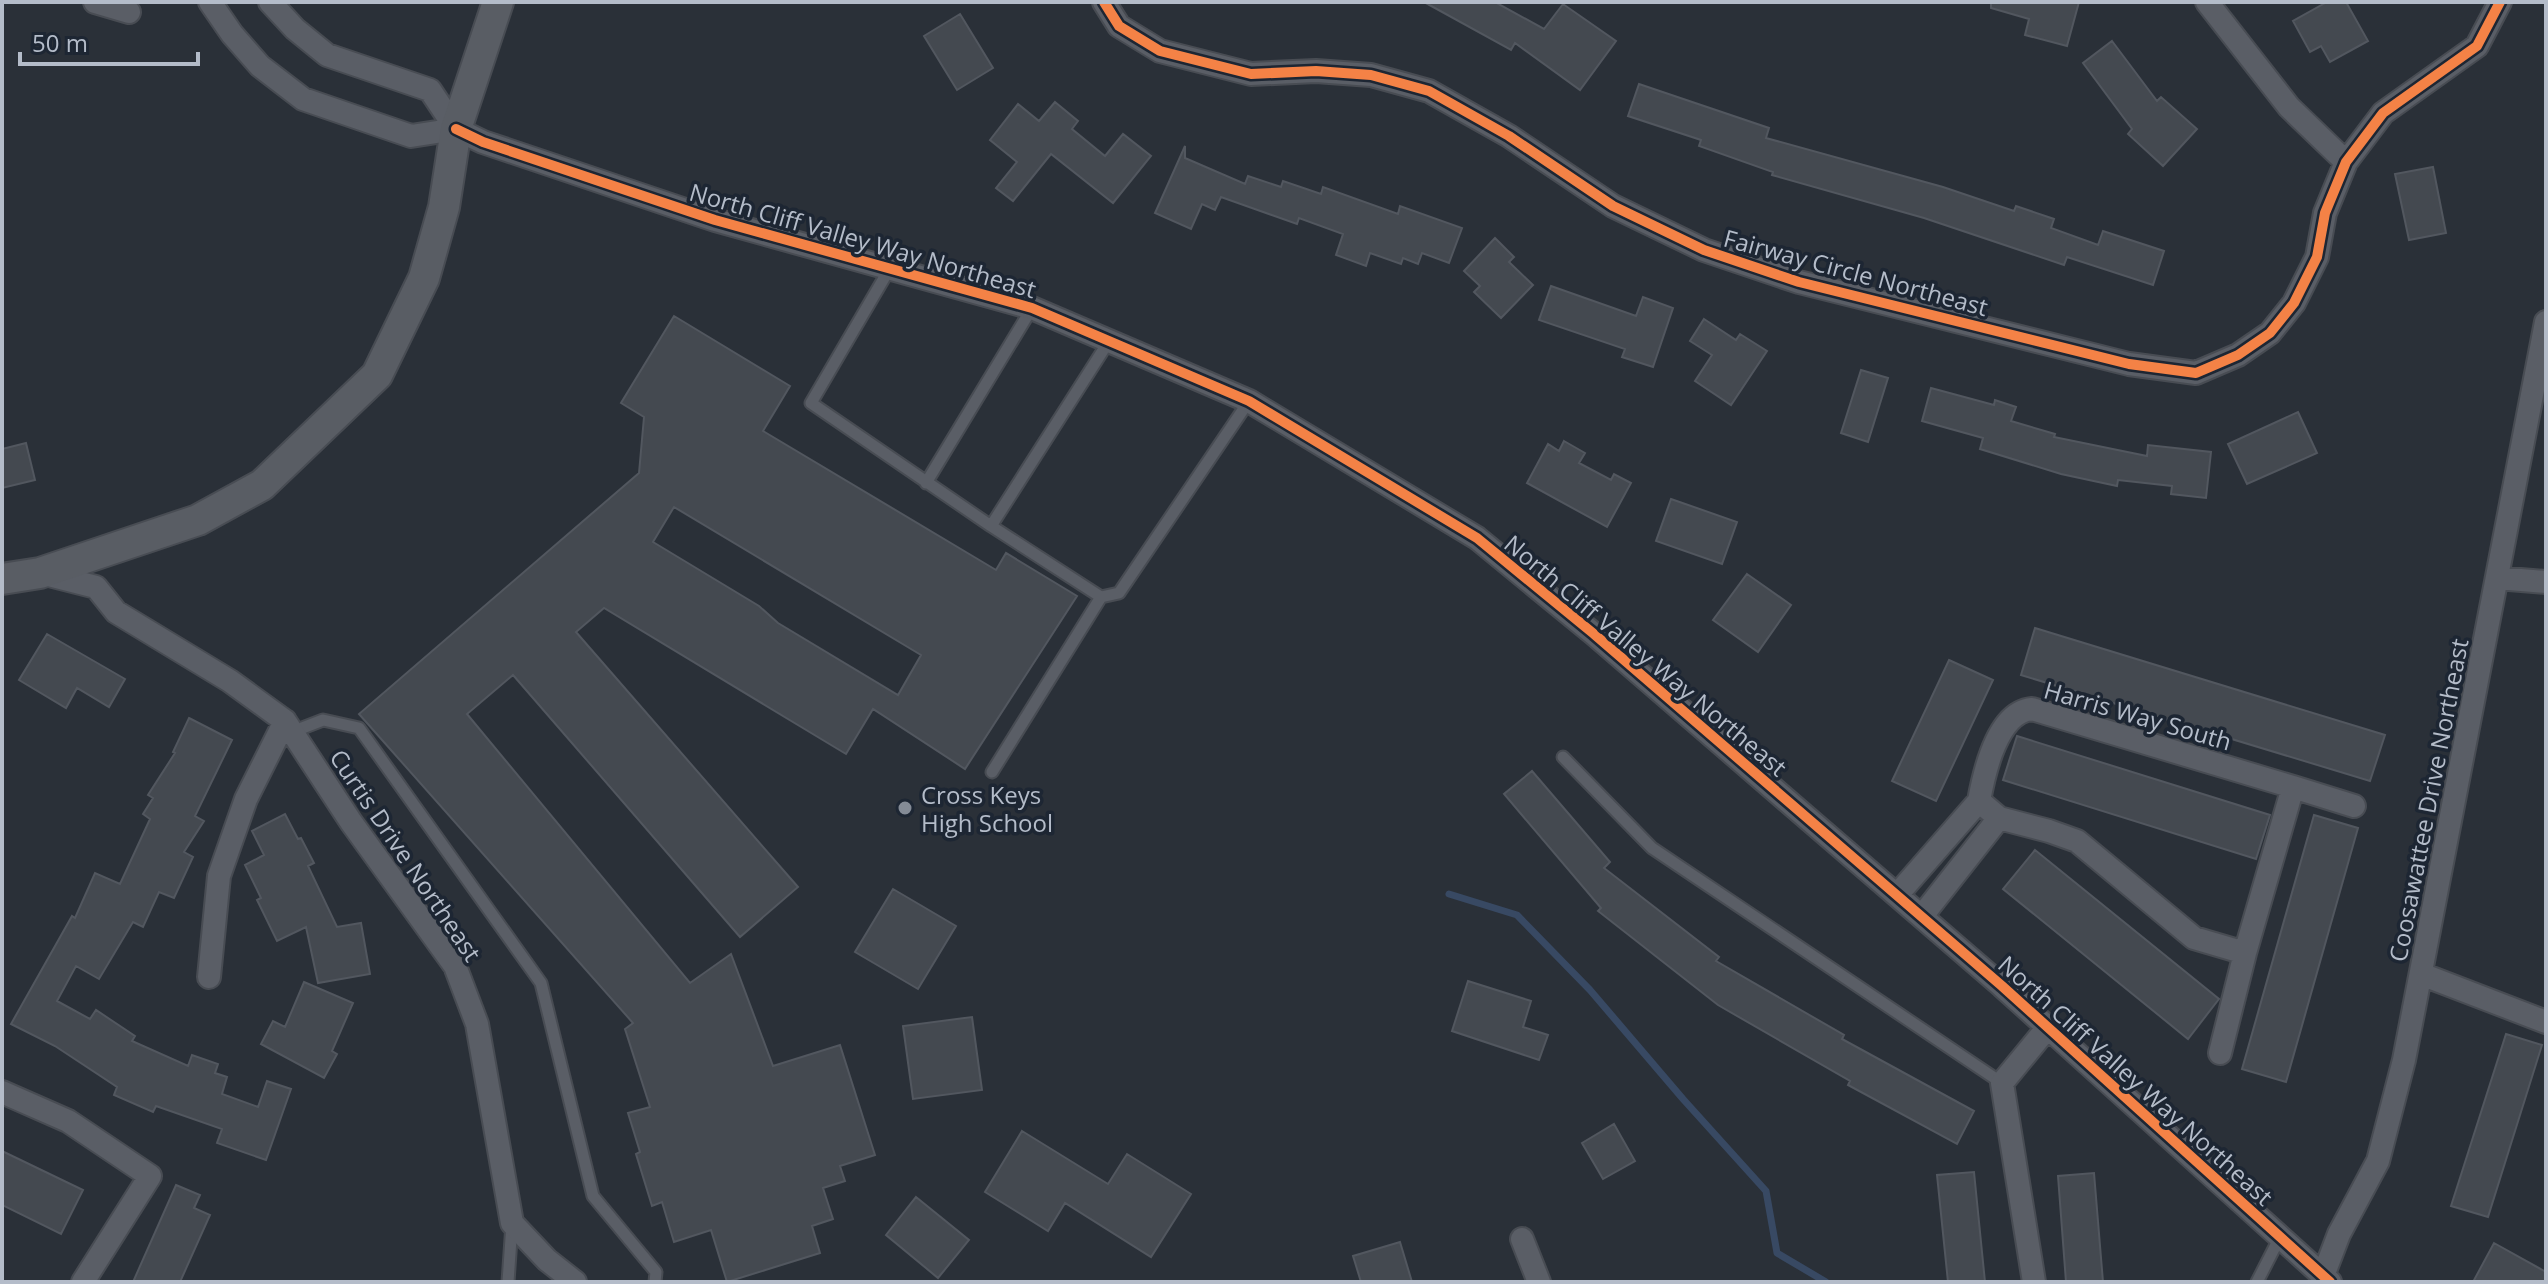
<svg xmlns="http://www.w3.org/2000/svg" width="2548" height="1284" viewBox="0 0 2548 1284" font-family="'Open Sans',sans-serif">
<style>
.lines{fill:none;stroke-linecap:round;stroke-linejoin:round}
.stream{stroke:#384963;stroke-width:7}
.building{fill:#444950;stroke:#52575f;stroke-width:2;fill-rule:evenodd}
.lane-casing{stroke:#484c53;stroke-width:15}
.street-casing{stroke:#484c53;stroke-width:26}
.secondary-casing{stroke:#484c53;stroke-width:34}
.lane{stroke:#5a5e66;stroke-width:11}
.street{stroke:#5a5e66;stroke-width:22}
.secondary{stroke:#595d64;stroke-width:30}
.cycleway-casing{stroke:#1d2633;stroke-width:15}
.cycleway{stroke:#f48246;stroke-width:10}
.poi-dot{fill:#848b96;stroke:#1d2633;stroke-width:3}
.labels{text-anchor:middle;dominant-baseline:central;stroke-width:7;stroke-linejoin:round;paint-order:stroke}
.street-label{font-size:24px;fill:#b4bcc9;stroke:#1d2633}
.poi-label{font-size:24px;fill:#b4bcc9;stroke:#1d2633;text-anchor:start}
</style>
<rect width="100%" height="100%" fill="#2a3038"/>
<g class="lines">
<!-- stream -->
<path class="stream" d="M 1449,894 L 1517,915 L 1590,990 L 1683,1099 L 1766,1191 L 1777,1253 L 1826,1282"/>
</g>
<!-- building -->
<path class="building" d="M 1424,2 L 1495,2 L 1544,29 L 1563,4 L 1616,41 L 1580,90 L 1515,43 L 1511,50 Z
M 1991,2 L 2079,2 L 2067,46 L 2025,35 L 2029,19 L 1991,8 Z
M 2327,2 L 2346,2 L 2368,41 L 2330,62 L 2321,46 L 2310,52 L 2293,21 Z
M 960,14 L 993,68 L 957,90 L 924,36 Z
M 2112,41 L 2157,101 L 2161,97 L 2197,129 L 2163,166 L 2128,134 L 2132,129 L 2083,63 Z
M 1639,84 L 1769,128 L 1766,138 L 1943,187 L 2014,211 L 2016,206 L 2054,219 L 2051,228 L 2098,245 L 2103,231 L 2164,251 L 2153,285 L 2067,257 L 2064,265 L 1924,218 L 1772,175 L 1773,172 L 1699,146 L 1701,140 L 1628,116 Z
M 1055,102 L 1078,121 L 1072,129 L 1105,156 L 1123,134 L 1151,156 L 1113,203 L 1051,154 L 1013,201 L 996,188 L 1017,162 L 990,140 L 1018,104 L 1039,121 Z
M 1185,146 L 1185,158 L 1245,184 L 1248,176 L 1281,187 L 1283,181 L 1321,194 L 1323,187 L 1398,214 L 1400,206 L 1462,228 L 1449,263 L 1422,253 L 1418,264 L 1403,258 L 1401,264 L 1370,253 L 1366,266 L 1336,255 L 1343,234 L 1299,218 L 1297,224 L 1221,197 L 1215,210 L 1202,204 L 1191,229 L 1155,213 Z
M 2433,167 L 2446,233 L 2409,240 L 2395,174 Z
M 1495,238 L 1514,257 L 1509,262 L 1533,285 L 1501,318 L 1474,292 L 1480,286 L 1464,271 Z
M 1551,286 L 1636,316 L 1643,297 L 1673,308 L 1653,367 L 1622,357 L 1625,349 L 1539,320 Z
M 674,316 L 790,386 L 763,431 L 996,570 L 1006,553 L 1077,596 L 965,769 L 873,709 L 846,754 L 604,608 L 576,632 L 798,887 L 740,937 L 513,675 L 467,714 L 690,983 L 731,954 L 773,1066 L 840,1045 L 875,1155 L 840,1166 L 845,1181 L 823,1188 L 833,1219 L 812,1226 L 820,1253 L 727,1282 L 711,1230 L 674,1242 L 662,1202 L 652,1206 L 636,1154 L 640,1152 L 628,1113 L 650,1107 L 625,1029 L 633,1023 L 359,714 L 639,473 L 644,417 L 621,403 ZM 674,507 L 921,655 L 898,695 L 778,623 L 759,606 L 653,542 Z
M 1704,319 L 1736,340 L 1740,334 L 1767,351 L 1731,405 L 1695,381 L 1712,355 L 1690,341 Z
M 1861,370 L 1888,378 L 1868,442 L 1841,433 Z
M 1931,388 L 1994,405 L 1995,400 L 2016,407 L 2011,421 L 2055,434 L 2054,437 L 2147,456 L 2148,445 L 2211,452 L 2206,498 L 2171,494 L 2172,486 L 2118,480 L 2117,486 L 2061,474 L 1980,449 L 1983,438 L 1922,421 Z
M 2298,412 L 2317,453 L 2247,484 L 2228,444 Z
M 1564,441 L 1585,453 L 1579,463 L 1611,480 L 1614,474 L 1631,483 L 1607,527 L 1527,483 L 1548,444 L 1559,451 Z
M 26,443 L 35,480 L 2,488 L 2,449 Z
M 1671,499 L 1737,522 L 1722,564 L 1656,541 Z
M 1747,574 L 1791,605 L 1758,652 L 1713,620 Z
M 2035,628 L 2385,735 L 2370,781 L 2021,675 Z
M 47,634 L 125,679 L 109,707 L 77,688 L 66,708 L 19,680 Z
M 1949,660 L 1993,680 L 1936,801 L 1892,781 Z
M 189,718 L 232,740 L 195,816 L 204,821 L 184,852 L 193,857 L 174,898 L 159,892 L 143,927 L 133,922 L 99,979 L 76,966 L 57,1001 L 90,1019 L 96,1010 L 135,1036 L 132,1041 L 188,1066 L 192,1055 L 218,1064 L 215,1073 L 227,1077 L 222,1094 L 258,1107 L 267,1081 L 291,1089 L 266,1160 L 217,1143 L 222,1129 L 156,1106 L 153,1112 L 114,1095 L 117,1087 L 55,1046 L 11,1024 L 72,916 L 75,918 L 95,873 L 120,884 L 150,819 L 143,814 L 153,798 L 148,795 L 175,753 L 173,752 Z
M 2017,736 L 2270,815 L 2256,859 L 2003,780 Z
M 1532,771 L 1610,862 L 1604,868 L 1719,957 L 1716,961 L 1844,1035 L 1842,1039 L 1974,1111 L 1957,1144 L 1848,1085 L 1850,1081 L 1718,1005 L 1598,911 L 1601,908 L 1504,794 Z
M 285,814 L 298,839 L 301,838 L 314,863 L 308,866 L 337,927 L 361,923 L 370,974 L 318,983 L 306,927 L 277,941 L 257,900 L 261,898 L 245,865 L 264,855 L 252,831 Z
M 2314,815 L 2358,828 L 2286,1082 L 2242,1069 Z
M 2035,850 L 2219,999 L 2188,1039 L 2003,889 Z
M 893,889 L 956,926 L 918,989 L 855,952 Z
M 1468,981 L 1531,1001 L 1523,1027 L 1548,1035 L 1539,1060 L 1452,1031 Z
M 304,982 L 353,1003 L 332,1051 L 337,1054 L 324,1078 L 261,1044 L 273,1021 L 285,1027 Z
M 972,1017 L 982,1090 L 913,1099 L 903,1026 Z
M 2506,1034 L 2542,1045 L 2488,1217 L 2451,1206 Z
M 1614,1124 L 1635,1161 L 1603,1179 L 1582,1143 Z
M 1022,1131 L 1108,1184 L 1127,1154 L 1191,1194 L 1151,1257 L 1065,1203 L 1048,1231 L 985,1192 Z
M 2,1151 L 83,1190 L 61,1234 L 2,1205 Z
M 1974,1172 L 1985,1282 L 1948,1282 L 1937,1175 Z
M 2094,1173 L 2103,1282 L 2066,1282 L 2058,1176 Z
M 176,1185 L 200,1195 L 194,1208 L 210,1215 L 180,1282 L 133,1282 Z
M 916,1197 L 969,1240 L 938,1278 L 886,1235 Z
M 1400,1242 L 1412,1282 L 1361,1282 L 1353,1256 Z
M 2494,1243 L 2546,1272 L 2546,1282 L 2473,1282 Z"/>
<g class="lines">
<!-- lane casing -->
<g class="lane-casing">
<path id="lane" d="M 890,268 L 811,403 L 991,526 L 1109,341
M 926,483 L 1032,308
M 991,526 L 1101,597
M 292,732 L 323,720 L 359,728 L 541,983 L 593,1196 L 656,1272 L 655,1282
M 1563,757 L 1652,848 L 2002,1083
M 992,772 L 1101,597 L 1119,593 L 1249,401
M 508,1282 L 512,1224
M 2257,1282 L 2280,1237"/>
</g>
<!-- street casing -->
<g class="street-casing">
<path id="street" d="M 95,2 L 129,12
M 210,2 L 232,34 L 260,66 L 303,99 L 411,136 L 456,129
M 270,2 L 295,29 L 327,55 L 430,90 L 456,129
M 1104,2 L 1119,26 L 1160,51 L 1251,74 L 1316,71 L 1371,75 L 1429,91 L 1509,136 L 1613,206 L 1704,250 L 1799,282 L 2129,364 L 2196,373 L 2238,355 L 2270,333 L 2294,303 L 2317,257 L 2325,213 L 2346,162 L 2383,113 L 2477,46 L 2500,2
M 2207,2 L 2289,107 L 2346,162
M 456,129 L 483,142 L 715,220 L 1032,308 L 1249,401 L 1477,538 L 1594,634 L 2002,986 L 2330,1282
M 41,573 L 96,587 L 116,612 L 230,681 L 285,721 L 351,822 L 455,966 L 477,1024 L 512,1223 L 547,1260 L 575,1282
M 2497,578 L 2546,582
M 2032,709 L 2293,787 L 2245,953 L 2194,938 L 2077,841 L 2049,831 L 1999,818 L 1979,801 C 1984,773 1997,712 2032,709 Z
M 2293,787 L 2354,806
M 1897,895 L 1979,801
M 1922,916 L 1999,818
M 2421,974 L 2546,1022
M 209,977 L 219,876 L 246,799 L 285,721
M 2220,1053 L 2245,953
M 2,1092 L 68,1121 L 150,1176 L 83,1282
M 1522,1239 L 1539,1282
M 2323,1276 L 2339,1234 L 2378,1161 L 2404,1060 L 2546,322
M 2034,1282 L 2002,1083 L 2048,1027"/>
</g>
<!-- secondary casing -->
<g class="secondary-casing">
<path id="secondary" d="M 2,579 L 40,573 L 198,520 L 262,485 L 377,375 L 424,278 L 444,207 L 456,129 L 498,2"/>
</g>
<!-- lane -->
<use href="#lane" class="lane"/>
<!-- street -->
<use href="#street" class="street"/>
<!-- secondary -->
<use href="#secondary" class="secondary"/>
<!-- cycleway casing -->
<g class="cycleway-casing">
<path id="cycleway" d="M 1104,2 L 1119,26 L 1160,51 L 1251,74 L 1316,71 L 1371,75 L 1429,91 L 1509,136 L 1613,206 L 1704,250 L 1799,282 L 2129,364 L 2196,373 L 2238,355 L 2270,333 L 2294,303 L 2317,257 L 2325,213 L 2346,162 L 2383,113 L 2477,46 L 2500,2
M 456,129 L 483,142 L 715,220 L 1032,308 L 1249,401 L 1477,538 L 1594,634 L 2002,986 L 2330,1282"/>
</g>
<!-- cycleway -->
<use href="#cycleway" class="cycleway"/>
</g>
<!-- markers -->
<circle class="poi-dot" cx="905" cy="808" r="8"/>
<g class="labels">
<!-- street labels -->
<g class="street-label">
<text transform="translate(863 240) rotate(16)">North Cliff Valley Way Northeast</text>
<text transform="translate(1856 272) rotate(15)">Fairway Circle Northeast</text>
<text transform="translate(1646 655) rotate(40)">North Cliff Valley Way Northeast</text>
<text transform="translate(2138 715) rotate(16)">Harris Way South</text>
<text transform="translate(2428 800) rotate(-79)">Coosawattee Drive Northeast</text>
<text transform="translate(406 855) rotate(56)">Curtis Drive Northeast</text>
<text transform="translate(2136 1080) rotate(42)">North Cliff Valley Way Northeast</text>
</g>
<!-- poi labels -->
<g class="poi-label">
<text x="921" y="794">Cross Keys<tspan x="921" dy="28">High School</tspan></text>
</g>
</g>
<!-- border -->
<rect width="2548" height="1284" fill="none" stroke="#b4bcc9" stroke-width="8"/>
<!-- scale -->
<path d="M20 52v12h178v-12" fill="none" stroke="#b4bcc9" stroke-width="4"/>
<text x="32" y="52" font-size="24" fill="#b4bcc9" stroke="#1d2633" stroke-width="6" paint-order="stroke">50 m</text>
</svg>
